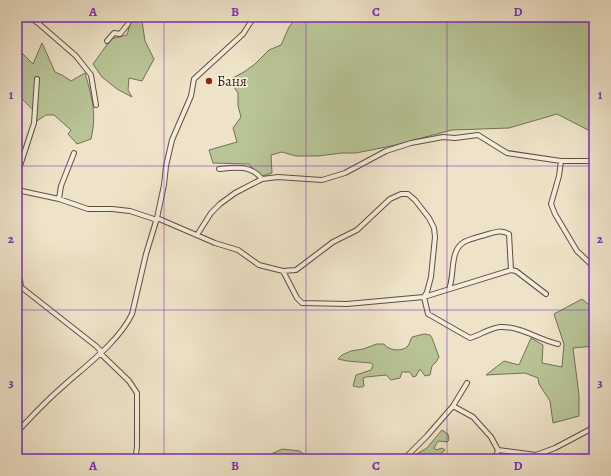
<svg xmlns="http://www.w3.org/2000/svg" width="611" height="476" viewBox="0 0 611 476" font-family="Alegreya,serif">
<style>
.green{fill:#b8c496;stroke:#737156}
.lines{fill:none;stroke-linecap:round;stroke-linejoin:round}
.minor-casing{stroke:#5e4f43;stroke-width:6}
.minor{stroke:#f4eddb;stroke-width:4}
.grid{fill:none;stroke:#7b2cbf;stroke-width:1;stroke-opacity:0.55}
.poi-dot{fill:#8f2418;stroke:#f4eddb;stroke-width:1.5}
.labels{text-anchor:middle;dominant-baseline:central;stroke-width:3.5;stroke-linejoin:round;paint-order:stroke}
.poi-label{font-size:14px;fill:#2e1e17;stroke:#f4eddb;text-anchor:start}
.neatline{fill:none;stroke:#7b2cbf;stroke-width:1.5}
.grid-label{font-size:13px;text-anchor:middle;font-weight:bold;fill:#7b2cbf}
</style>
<rect width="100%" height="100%" fill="#eee3c8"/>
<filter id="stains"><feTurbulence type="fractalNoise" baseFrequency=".005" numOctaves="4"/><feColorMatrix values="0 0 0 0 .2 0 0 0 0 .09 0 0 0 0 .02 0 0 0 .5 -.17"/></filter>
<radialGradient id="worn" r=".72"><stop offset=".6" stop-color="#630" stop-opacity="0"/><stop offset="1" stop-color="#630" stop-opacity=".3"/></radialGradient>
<!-- green -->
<path class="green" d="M 132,17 L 142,21 L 145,41 L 154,59 L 142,81 L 129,78 L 128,90 L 132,97 L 117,89 L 102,77 L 93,64 L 111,39 L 127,35 Z
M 297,17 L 594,17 L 594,133 L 557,114 L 509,128 L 452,130 L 391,146 L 356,153 L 342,153 L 318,156 L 296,156 L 282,152 L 271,155 L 272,173 L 259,177 L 249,164 L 213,163 L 209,150 L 237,142 L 233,128 L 241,117 L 238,106 L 238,93 L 229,80 L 244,72 L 255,64 L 269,50 L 281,45 L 289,27 Z
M 42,43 L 55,72 L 62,75 L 71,81 L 85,73 C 92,97 97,114 91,139 L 77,144 L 68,134 L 71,130 L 54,115 L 46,115 L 37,121 L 36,111 C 27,107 26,100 17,96 L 17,48 L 33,64 Z
M 582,299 L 594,309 L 594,346 L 573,348 L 579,395 L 579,416 L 553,423 L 550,401 L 539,384 L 538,378 L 525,373 L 486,375 L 504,361 L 519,365 L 531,338 L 543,345 L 542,363 L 562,367 L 564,344 L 554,314 Z
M 424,334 L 430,335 L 432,338 L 439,357 L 436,362 L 432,366 L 430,375 L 425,376 L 420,369 L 416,376 L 413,377 L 410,372 L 402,372 L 400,378 L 391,380 L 386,375 L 366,377 L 363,378 L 364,386 C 361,388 357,387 353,386 L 356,375 L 371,370 L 373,365 L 371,363 L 347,361 L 338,359 L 342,355 L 351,351 L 363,349 L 377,344 L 384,344 C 389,351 402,352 408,346 C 410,343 410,340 412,337 Z
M 442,430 L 448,434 L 449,440 L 447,442 L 438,441 L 434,448 L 436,450 L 442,448 L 445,450 L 435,459 L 408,459 L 427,448 Z
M 282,449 L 300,451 L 310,459 L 267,459 L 269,455 Z"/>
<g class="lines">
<!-- minor casing -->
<g class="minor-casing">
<path id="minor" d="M 29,17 L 38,23
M 44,17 L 38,23 L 76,56 L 91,75 L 96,105
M 107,41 L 114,33 L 120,34 L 128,24 L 130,17
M 561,161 L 594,161
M 219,169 C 236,167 251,165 262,179
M 17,175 L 34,123 L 37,79
M 17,190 L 59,199 L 88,209 L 112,209 L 130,211 L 157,220
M 59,199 L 61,186 L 74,153
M 157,218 L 215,243 L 238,250 L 259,265 L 283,271 L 296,270 L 333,242 L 357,230 L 390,199 L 401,194 L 408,194 L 415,200 L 429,218 L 434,228 L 435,237 L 431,277 L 427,292 L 424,297 L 347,304 L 302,303 L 297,298 L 283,271
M 197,235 L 211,213 L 220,204 L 235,193 L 262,179 L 278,177 L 322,180 L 345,173 L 386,151 L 411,143 L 443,137 L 455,138 L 478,135 L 507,153 L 561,161 L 559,176 L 551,204 L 555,214 L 577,251 L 594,267
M 20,280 L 21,287 L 96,346 L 100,350 L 100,353 L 129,381 L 137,393 L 137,446 L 136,455 L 137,459
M 449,289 C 455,275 449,251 464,242 C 470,239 478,237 485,235 C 493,233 500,229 509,234 L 511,270
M 546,294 L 516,271 L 511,270 L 424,297 L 428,314 L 470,338 C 480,335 490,328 500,327 C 521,326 539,340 558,344
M 453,406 L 473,417 L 491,437 L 498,450 L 536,455 L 555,448 L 589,430 L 594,424
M 17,432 C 31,417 45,402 60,389 C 84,367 118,343 132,314 L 146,254 L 157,218 L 164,185 L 166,166 L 172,140 L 191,96 L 194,79 L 243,34 L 252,20 L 250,17
M 131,459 L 136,455
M 404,459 L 427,436 L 453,406 L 467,383
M 495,459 L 498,450"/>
</g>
<!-- minor -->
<use href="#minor" class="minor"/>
</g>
<!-- grid -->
<path class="grid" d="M 164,17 L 164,459M 306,17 L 306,459M 447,17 L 447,459M 17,166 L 594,166M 17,310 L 594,310"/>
<!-- markers -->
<circle class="poi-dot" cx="209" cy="81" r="4"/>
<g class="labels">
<!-- poi labels -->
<g class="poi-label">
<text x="217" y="81">Баня</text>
</g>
</g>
<!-- margin -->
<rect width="611" height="476" fill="none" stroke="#eee3c8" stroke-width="44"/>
<rect x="22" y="22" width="567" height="432" class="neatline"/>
<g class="grid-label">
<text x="93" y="16">A</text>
<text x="235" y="16">B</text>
<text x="376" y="16">C</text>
<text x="518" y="16">D</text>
<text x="11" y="99">1</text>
<text x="600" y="99">1</text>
<text x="11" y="243">2</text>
<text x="600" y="243">2</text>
<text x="11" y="387">3</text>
<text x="600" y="387">3</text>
<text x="93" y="470">A</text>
<text x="235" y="470">B</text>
<text x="376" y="470">C</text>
<text x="518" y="470">D</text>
</g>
<rect width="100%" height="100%" filter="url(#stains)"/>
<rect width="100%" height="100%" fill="url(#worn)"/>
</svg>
